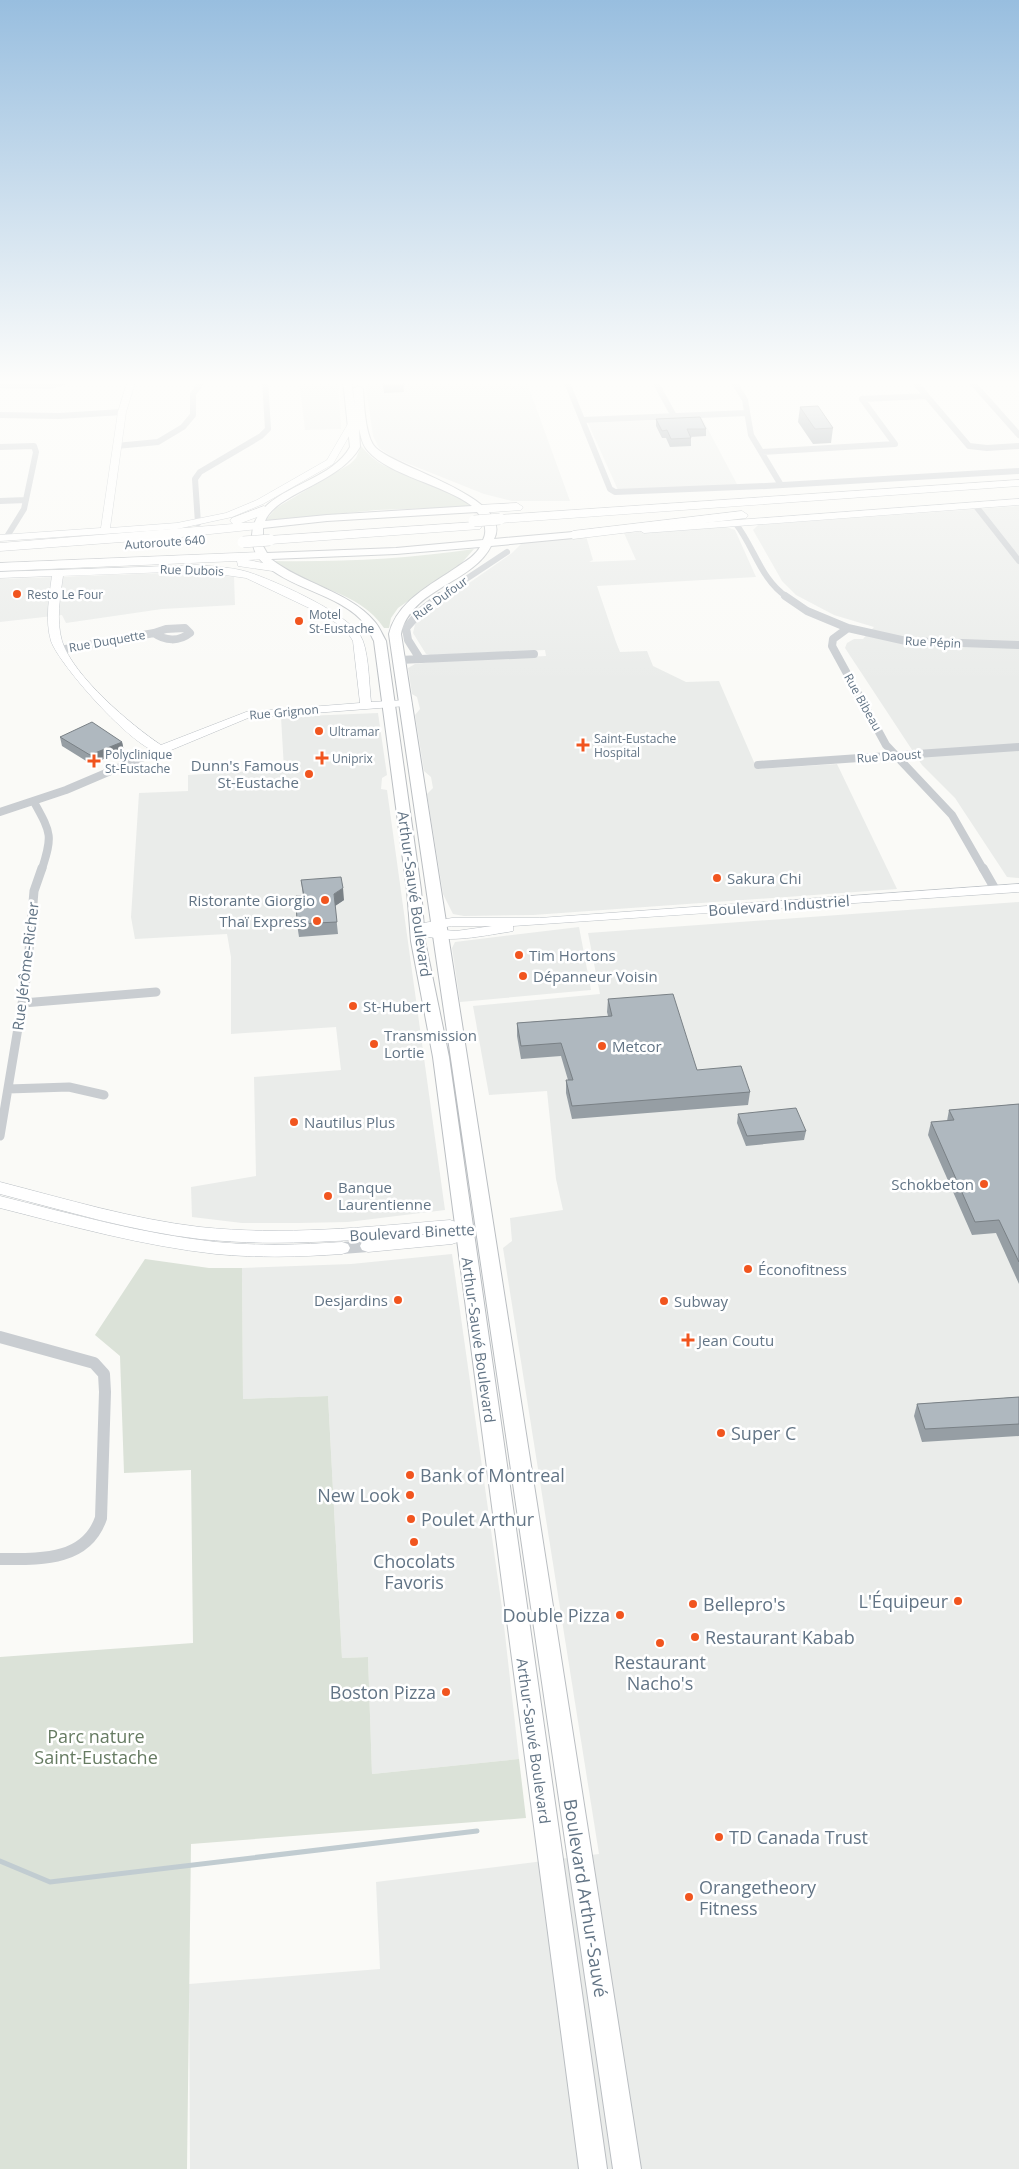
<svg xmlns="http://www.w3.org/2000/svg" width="1019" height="2169" viewBox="0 0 1019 2169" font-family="'Open Sans',sans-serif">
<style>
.built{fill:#eaecea}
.green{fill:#dbe2d8}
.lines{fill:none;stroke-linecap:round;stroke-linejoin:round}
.stream{stroke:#c1ccd1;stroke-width:5}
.secondary-casing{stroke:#bbc0c5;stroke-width:1}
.primary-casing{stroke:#babec2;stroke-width:2}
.highway-casing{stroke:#b9bdc1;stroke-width:1}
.street-far3{stroke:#c9cdd1;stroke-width:6}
.street-far2{stroke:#c9cdd1;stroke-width:8}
.street-far1{stroke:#c9cdd1;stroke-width:9}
.street{stroke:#c9cdd1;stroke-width:12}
.secondary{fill:#fff;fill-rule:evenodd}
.primary{fill:#fff;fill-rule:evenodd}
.highway{fill:#fff;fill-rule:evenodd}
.highway-bridge-casing{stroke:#b9bdc1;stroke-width:12;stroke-linecap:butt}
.highway-bridge{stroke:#fff;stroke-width:11}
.wall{fill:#969ea4}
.shaded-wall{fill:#7a8186}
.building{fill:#afb8bf;stroke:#7a8186}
.poi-dot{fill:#f1551f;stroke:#fff;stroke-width:2}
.labels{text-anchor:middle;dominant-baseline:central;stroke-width:5;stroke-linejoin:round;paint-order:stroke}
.far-street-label{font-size:12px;fill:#627485;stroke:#fff}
.far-poi-label{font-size:12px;fill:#627485;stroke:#fff;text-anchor:start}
.poi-label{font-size:15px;fill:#627485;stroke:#fff;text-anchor:start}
.street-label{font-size:15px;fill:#627485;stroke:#fff}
.near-poi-label{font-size:18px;fill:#627485;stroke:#fff;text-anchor:start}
.near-park-label{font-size:18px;fill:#667b62;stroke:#fff}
.near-street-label{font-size:18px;fill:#627485;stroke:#fff}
</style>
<rect width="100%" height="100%" fill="#fafaf7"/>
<!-- built -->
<path class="built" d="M 299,380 L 338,380 L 341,429 L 305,430 Z
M 365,380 L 526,380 L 570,501 L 512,501 L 484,494 L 394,458 L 379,448 L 373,436 Z
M 702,418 L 738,486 L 618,490 L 588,423 Z
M 1019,506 L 1019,878 L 1007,877 L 955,798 L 922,765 L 845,648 L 847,643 L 854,639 L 863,639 L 874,627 L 834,615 L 796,595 L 782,581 L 753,530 L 758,525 L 769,524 Z
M 723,526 L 735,530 L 756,577 L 597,586 L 616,642 L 620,652 L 647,651 L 653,666 L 686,682 L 719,681 L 757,769 L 837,764 L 897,889 L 533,915 L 464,916 L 453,914 L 443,894 L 427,794 L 433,788 L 431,777 L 424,771 L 415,715 L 420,709 L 417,697 L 412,694 L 408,668 L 415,664 L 432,662 L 546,656 L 545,650 L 430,655 L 426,654 L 413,633 L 416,620 L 512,553 L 523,542 L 586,536 L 593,560 L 589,562 L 636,560 L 624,533 Z
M 192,572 L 234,577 L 235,605 L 162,609 L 66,623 L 62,615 L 0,622 L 0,579 Z
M 378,713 L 387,775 L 382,778 L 381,789 L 387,790 L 445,1210 L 348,1222 L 298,1223 L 242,1223 L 192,1217 L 191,1187 L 256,1176 L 254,1077 L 341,1070 L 336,1027 L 231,1034 L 231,957 L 227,934 L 135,939 L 131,917 L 139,793 L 188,791 L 188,775 L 284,769 L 281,717 Z
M 1019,902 L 1019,2169 L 190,2169 L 189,1984 L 380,1969 L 376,1882 L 599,1854 L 503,1248 L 512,1241 L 510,1218 L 563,1210 L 556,1179 L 547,1091 L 489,1095 L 473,1006 L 600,994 L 588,933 Z
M 579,927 L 591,990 L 460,1002 L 452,948 L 455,942 Z
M 452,1254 L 502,1608 L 519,1759 L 372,1774 L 368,1657 L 342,1658 L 328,1396 L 243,1399 L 242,1268 L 351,1264 Z"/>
<!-- green -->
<path class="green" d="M 361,446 C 368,454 375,461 385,466 C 402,474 464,492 470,507 L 377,510 L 265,521 L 276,508 L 350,464 L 356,458 Z
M 474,549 L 460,565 L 398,608 L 391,618 L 389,628 L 384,628 C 359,590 307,588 273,561 C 341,562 407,559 474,549 Z
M 145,1259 L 209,1268 L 242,1268 L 243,1399 L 328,1396 L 342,1658 L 368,1657 L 372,1774 L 519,1759 L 526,1818 L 191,1844 L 187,2169 L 0,2169 L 0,1657 L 193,1643 L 191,1470 L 124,1473 L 120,1356 L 95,1335 Z"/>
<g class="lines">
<!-- stream -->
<path class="stream" d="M 0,1861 L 50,1882 L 477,1831"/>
<!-- secondary casing -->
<g class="secondary-casing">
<path id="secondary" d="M 128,380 L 136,380 L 126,412 L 110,528 L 177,523 L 226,513 L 257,500 L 327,460 L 349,422 L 356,424 L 333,464 L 263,504 L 232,517 L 177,529 L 0,541 L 0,535 L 101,528 L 118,412 Z
M 1019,499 L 1019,505 L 644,533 L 639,530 L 644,527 Z
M 197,565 C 216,567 236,567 254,574 C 279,583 355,616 363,641 C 369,658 369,684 371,702 L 406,700 L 412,703 L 406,706 L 248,718 L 164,753 C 141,758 59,665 51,641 C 45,621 49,597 52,576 L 0,578 L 0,572 ZM 197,571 L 246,578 L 326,616 L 346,630 L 353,641 L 360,703 L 246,712 L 161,745 C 131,725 73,676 62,641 C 56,620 60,597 63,576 Z
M 1019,884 L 1019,892 L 513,926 L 513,931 L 508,932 C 481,936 452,943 424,936 L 424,931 L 413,931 L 411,928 L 418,924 L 452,918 L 539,918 ZM 452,926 L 492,926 L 456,931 L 434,929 Z
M 0,1182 C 66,1199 132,1219 200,1227 C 283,1236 367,1227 450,1220 L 456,1222 L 458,1226 L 456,1230 L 450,1232 C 367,1239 283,1248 200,1239 C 132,1231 66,1211 0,1194 Z
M 0,1196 C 71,1214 143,1234 216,1242 C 258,1246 300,1245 342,1242 L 348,1244 L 350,1248 L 348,1252 L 342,1254 C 300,1257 258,1258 216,1254 C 143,1246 71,1226 0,1208 Z
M 452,1232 L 458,1234 L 460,1238 L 458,1242 L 452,1244 L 368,1252 L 362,1250 L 360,1246 L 362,1242 L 368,1240 Z"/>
</g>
<!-- primary casing -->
<g class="primary-casing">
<path id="primary" d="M 343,380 L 351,380 L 355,407 L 353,389 L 358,386 L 363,389 C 364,403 365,438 376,448 C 396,468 515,498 494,539 L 573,532 L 578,535 L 573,538 L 491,546 C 472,584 411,588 401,634 L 641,2169 L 613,2169 L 389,634 C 397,601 431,585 457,567 C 466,561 475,556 480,547 L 396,554 L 271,559 C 301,583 350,592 374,621 C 379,626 382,634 386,641 L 421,890 L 425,941 L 449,1057 L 607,2169 L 579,2169 L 433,1057 L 411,941 L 407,890 L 374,641 C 371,636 369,629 365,624 C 343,597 301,591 273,571 C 259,561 252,552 252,535 C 255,487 329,486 350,447 ZM 359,429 C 361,436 362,445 368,451 C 390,476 443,484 472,506 L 327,515 L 265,521 C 276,493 339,484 360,447 ZM 477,512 C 484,519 488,531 483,540 L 396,548 L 267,553 L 263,546 L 263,528 L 327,521 Z"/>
</g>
<!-- highway casing -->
<g class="highway-casing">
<path id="highway" d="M 1019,480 L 1019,486 L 500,523 L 494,519 L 500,515 Z
M 517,503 L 523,507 L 521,510 L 480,513 L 474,509 L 480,505 Z
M 264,506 L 270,510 L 268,513 L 241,523 L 262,522 L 264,525 L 258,529 L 162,539 L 0,551 L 0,543 L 233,524 L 230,521 L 232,518 Z
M 742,511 L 748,515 L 746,518 L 573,539 L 567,535 L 573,531 Z
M 476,522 L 482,526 L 480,529 L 270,544 L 264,540 L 270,536 Z
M 262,552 L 266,553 L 268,556 L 266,559 L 248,560 L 279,566 L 281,569 L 279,572 L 238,566 L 237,561 L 0,571 L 0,563 Z"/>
</g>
<!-- street-far3 -->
<path class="street-far3" d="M 566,380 L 610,489 L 615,492 L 766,486 L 1019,471
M 654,380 L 674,416
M 733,380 L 745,400 L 751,435 L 781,485
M 913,380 L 969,446 L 987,448 L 1019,446
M 966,380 L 972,382 L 1019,435
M 0,385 L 49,386 L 62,383 L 62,380
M 862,399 L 926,396
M 0,415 L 59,416 L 122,412
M 583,420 L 747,413
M 116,446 L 158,442 L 183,427 L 193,415 L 193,394 L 203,380
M 0,447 L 34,446 L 36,452 L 24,509 L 6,538
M 762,452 L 895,444 L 862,399
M 0,501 L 26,500
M 975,505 L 1019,561
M 198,523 L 195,479 L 200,472 L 261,436 L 268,429 L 265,380
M 736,524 C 754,547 761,580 787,597
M 439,597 L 507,552"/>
<!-- street-far2 -->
<path class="street-far2" d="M 785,596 L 807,611 L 848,628 L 833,639 L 832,646 L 886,745 L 952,815 L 983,869
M 185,628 L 190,633 C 179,642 165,641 154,633 L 166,629 Z
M 848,628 L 906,641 L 1019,645
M 60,650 L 154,633
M 420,659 L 408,640 L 406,628 L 421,611 L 440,596
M 399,660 L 534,654
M 758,765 L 1019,747
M 34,802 C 51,833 53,835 42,869
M 0,812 L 66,790 L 160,750"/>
<!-- street-far1 -->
<path class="street-far1" d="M 983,868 L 995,889
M 23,1003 L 156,992
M 8,1089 L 69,1087 L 104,1095
M 0,1136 L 27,974 L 34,891 L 42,868"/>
<!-- street -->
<path class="street" d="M 342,1248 L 368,1246
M 0,1337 L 94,1363 L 104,1374 L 105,1392 L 101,1518 C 86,1562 39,1559 0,1559"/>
<!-- secondary -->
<use href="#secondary" class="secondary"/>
<!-- primary -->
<use href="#primary" class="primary"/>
<!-- highway -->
<use href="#highway" class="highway"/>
<!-- highway-bridge casing -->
<g class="highway-bridge-casing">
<path id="highway-bridge" d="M 474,521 L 500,519
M 243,542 L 270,540"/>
</g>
<!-- highway-bridge -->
<use href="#highway-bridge" class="highway-bridge"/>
</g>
<!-- wall -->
<path class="wall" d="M 382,380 L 403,380 L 404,392 L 384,393 Z
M 800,407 L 833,428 L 831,443 L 813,444 L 798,422 Z
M 656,419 L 706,429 L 706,436 L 690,437 L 691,438 L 691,446 L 670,447 L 666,438 L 662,438 L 656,426 Z
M 60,737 L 122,742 L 124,751 L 91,764 L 62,746 Z
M 301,880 L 344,900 L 335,906 L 338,934 L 299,937 L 297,924 L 303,896 Z
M 608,999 L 697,1070 L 750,1092 L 748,1105 L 572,1119 L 566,1093 L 566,1080 L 568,1080 L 561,1056 L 521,1059 L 517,1036 L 517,1023 L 608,1016 L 607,1012 Z
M 1019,1104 L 1019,1284 L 996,1233 L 972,1235 L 928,1135 L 931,1122 L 947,1121 L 949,1110 Z
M 738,1114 L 806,1131 L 804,1140 L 746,1146 L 737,1123 Z
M 1019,1397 L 1019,1436 L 922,1442 L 914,1416 L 917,1404 Z"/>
<!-- shaded-wall -->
<path class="shaded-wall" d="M 122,742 L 124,751 L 91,764 L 90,755 Z
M 343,888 L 344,900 L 335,906 L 334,894 Z"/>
<!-- building -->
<path class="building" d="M 382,380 L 403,380 L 404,385 L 384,386 Z
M 818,406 L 833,428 L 815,429 L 800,407 Z
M 700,417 L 706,429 L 687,429 L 691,438 L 671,439 L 667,430 L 662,431 L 656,419 Z
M 92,722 L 122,742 L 90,755 L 60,737 Z
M 341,877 L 343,888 L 334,894 L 337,922 L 297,924 L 296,896 L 304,896 L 301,880 Z
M 673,994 L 697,1070 L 741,1066 L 750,1092 L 572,1106 L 566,1080 L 573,1080 L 561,1043 L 521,1046 L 517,1023 L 612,1016 L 608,999 Z
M 1019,1104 L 1019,1262 L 999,1220 L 975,1222 L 931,1122 L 954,1120 L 949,1110 Z
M 796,1108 L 806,1131 L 747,1136 L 738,1114 Z
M 1019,1397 L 1019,1424 L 925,1429 L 917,1404 Z"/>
<!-- sky -->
<linearGradient id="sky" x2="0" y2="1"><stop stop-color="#98bedf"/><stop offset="0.56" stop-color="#fdfdfb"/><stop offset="1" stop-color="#fdfdfb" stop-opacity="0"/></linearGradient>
<rect width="1019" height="683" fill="url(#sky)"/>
<!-- markers -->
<g class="poi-dot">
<circle cx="17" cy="594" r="5"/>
<circle cx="299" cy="621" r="5"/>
<circle cx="319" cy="731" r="5"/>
<path d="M580.5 737.5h5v5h5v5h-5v5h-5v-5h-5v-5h5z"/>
<path d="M319.5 750.5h5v5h5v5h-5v5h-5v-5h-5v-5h5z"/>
<path d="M91.5 753.5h5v5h5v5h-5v5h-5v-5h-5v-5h5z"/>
<circle cx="309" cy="774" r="5"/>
<circle cx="717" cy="878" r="5"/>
<circle cx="325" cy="900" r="5"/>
<circle cx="317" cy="921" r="5"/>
<circle cx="519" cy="955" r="5"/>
<circle cx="523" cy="976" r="5"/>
<circle cx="353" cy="1006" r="5"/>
<circle cx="374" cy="1044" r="5"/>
<circle cx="602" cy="1046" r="5"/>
<circle cx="294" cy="1122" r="5"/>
<circle cx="984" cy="1184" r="5"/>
<circle cx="328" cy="1196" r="5"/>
<circle cx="748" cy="1269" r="5"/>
<circle cx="398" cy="1300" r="5"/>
<circle cx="664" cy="1301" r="5"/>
<path d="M685.5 1332.5h5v5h5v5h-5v5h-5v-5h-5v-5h5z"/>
<circle cx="721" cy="1433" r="5"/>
<circle cx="410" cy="1475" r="5"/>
<circle cx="410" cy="1495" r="5"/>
<circle cx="411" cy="1519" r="5"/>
<circle cx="414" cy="1542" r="5"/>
<circle cx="958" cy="1601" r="5"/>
<circle cx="693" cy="1604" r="5"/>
<circle cx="620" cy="1615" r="5"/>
<circle cx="695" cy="1637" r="5"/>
<circle cx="660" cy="1643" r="5"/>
<circle cx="446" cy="1692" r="5"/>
<circle cx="719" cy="1837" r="5"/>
<circle cx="689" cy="1897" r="5"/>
</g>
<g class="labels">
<!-- far-street labels -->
<g class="far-street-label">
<text transform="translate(165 542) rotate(-4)">Autoroute 640</text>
<text transform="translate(192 570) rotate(2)">Rue Dubois</text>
<text transform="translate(440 598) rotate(-36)">Rue Dufour</text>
<text transform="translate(107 641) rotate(-10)">Rue Duquette</text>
<text transform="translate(933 642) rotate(3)">Rue Pépin</text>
<text transform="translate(863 702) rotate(61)">Rue Bibeau</text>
<text transform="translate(284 712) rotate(-5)">Rue Grignon</text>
<text transform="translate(889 756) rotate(-4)">Rue Daoust</text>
</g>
<!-- far-poi labels -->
<g class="far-poi-label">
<text x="27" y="594">Resto Le Four</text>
<text x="309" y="614">Motel<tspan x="309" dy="14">St-Eustache</tspan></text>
<text x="329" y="731">Ultramar</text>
<text x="594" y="738">Saint-Eustache<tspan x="594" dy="14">Hospital</tspan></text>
<text x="105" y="754">Polyclinique<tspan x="105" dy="14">St-Eustache</tspan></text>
<text x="332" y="758">Uniprix</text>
</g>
<!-- poi labels -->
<g class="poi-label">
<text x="299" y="765" text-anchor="end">Dunn's Famous<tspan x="299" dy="17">St-Eustache</tspan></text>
<text x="727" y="878">Sakura Chi</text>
<text x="315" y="900" text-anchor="end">Ristorante Giorgio</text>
<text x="307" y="921" text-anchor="end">Thaï Express</text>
<text x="529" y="955">Tim Hortons</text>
<text x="533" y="976">Dépanneur Voisin</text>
<text x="363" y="1006">St-Hubert</text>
<text x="384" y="1035">Transmission<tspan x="384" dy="17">Lortie</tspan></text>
<text x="612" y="1046">Metcor</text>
<text x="304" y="1122">Nautilus Plus</text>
<text x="974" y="1184" text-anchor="end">Schokbeton</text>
<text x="338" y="1187">Banque<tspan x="338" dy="17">Laurentienne</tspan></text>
<text x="758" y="1269">Éconofitness</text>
<text x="388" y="1300" text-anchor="end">Desjardins</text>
<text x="674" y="1301">Subway</text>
<text x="698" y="1340">Jean Coutu</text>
</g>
<!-- street labels -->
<g class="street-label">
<text transform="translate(415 894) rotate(82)">Arthur-Sauvé Boulevard</text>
<text transform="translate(779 905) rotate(-4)">Boulevard Industriel</text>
<text transform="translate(25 966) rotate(-83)">Rue Jérôme-Richer</text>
<text transform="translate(412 1232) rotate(-3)">Boulevard Binette</text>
<text transform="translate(479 1340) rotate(82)">Arthur-Sauvé Boulevard</text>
<text transform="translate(534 1741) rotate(82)">Arthur-Sauvé Boulevard</text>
</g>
<!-- near-poi labels -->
<g class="near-poi-label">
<text x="731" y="1433">Super C</text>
<text x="420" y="1475">Bank of Montreal</text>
<text x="400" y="1495" text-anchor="end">New Look</text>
<text x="421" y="1519">Poulet Arthur</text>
<text x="414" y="1561" text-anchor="middle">Chocolats<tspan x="414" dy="21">Favoris</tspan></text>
<text x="948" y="1601" text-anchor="end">L'Équipeur</text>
<text x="703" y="1604">Bellepro's</text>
<text x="610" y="1615" text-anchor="end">Double Pizza</text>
<text x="705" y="1637">Restaurant Kabab</text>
<text x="660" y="1662" text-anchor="middle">Restaurant<tspan x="660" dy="21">Nacho's</tspan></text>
<text x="436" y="1692" text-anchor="end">Boston Pizza</text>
<text x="729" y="1837">TD Canada Trust</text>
<text x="699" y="1887">Orangetheory<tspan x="699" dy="21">Fitness</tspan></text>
</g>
<!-- near-park labels -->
<g class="near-park-label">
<text x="96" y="1736">Parc nature<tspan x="96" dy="21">Saint-Eustache</tspan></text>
</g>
<!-- near-street labels -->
<g class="near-street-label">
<text transform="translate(586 1898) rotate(81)">Boulevard Arthur-Sauvé</text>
</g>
</g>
</svg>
